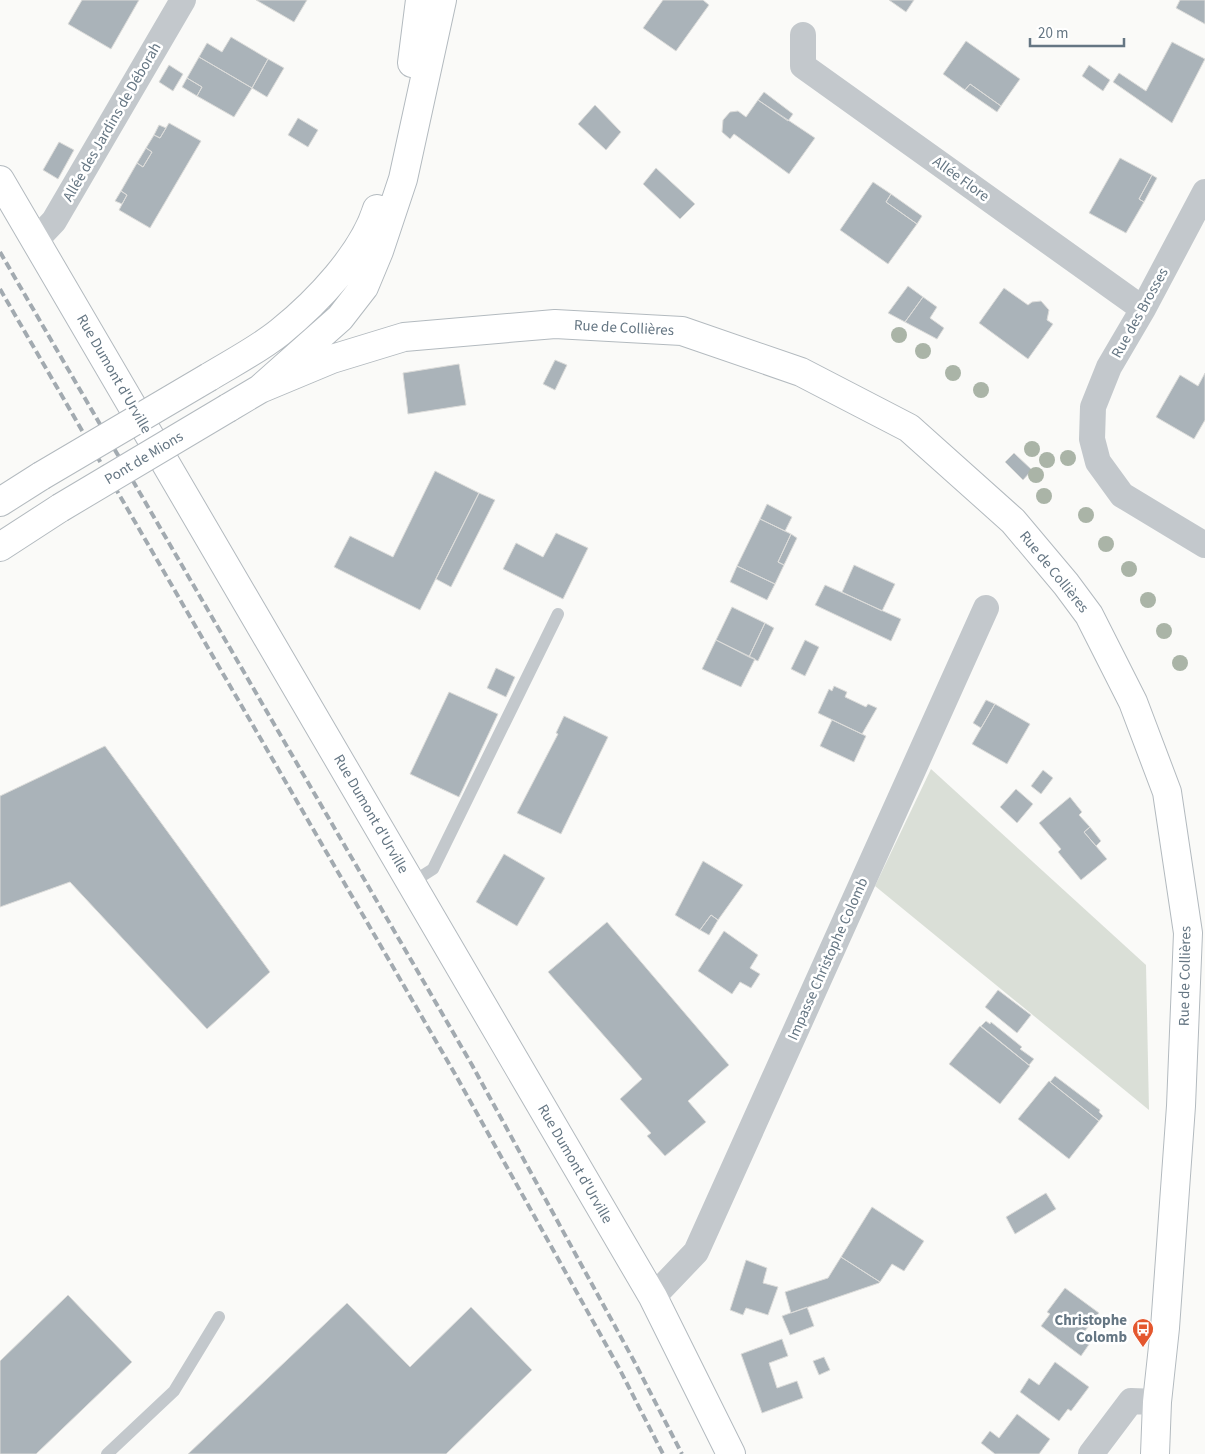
<svg xmlns="http://www.w3.org/2000/svg" width="1205" height="1454" viewBox="0 0 1205 1454" font-family="'Source Sans 3',sans-serif">
<style>
.green{fill:#dadfd7}
.building{fill:#aab3b9;stroke:#dcdcda}
.lines{fill:none;stroke-linecap:round;stroke-linejoin:round}
.secondary-casing{stroke:#b3babf;stroke-width:30}
.lane{stroke:#c3c8cc;stroke-width:12}
.street{stroke:#c3c8cc;stroke-width:26}
.secondary{stroke:#fff;stroke-width:28}
.rail{stroke:#a2aab0;stroke-width:4;stroke-dasharray:8 4;stroke-linecap:butt}
.secondary-bridge-casing{stroke:#b3babf;stroke-width:30;stroke-linecap:butt}
.secondary-bridge{stroke:#fff;stroke-width:28}
.tree{fill:#aab4a7}
.labels{text-anchor:middle;dominant-baseline:central;stroke-width:5;stroke-linejoin:round;paint-order:stroke}
.street-label{font-size:15px;fill:#657683;stroke:#fff}
.poi-label{font-size:15px;font-weight:bold;fill:#657683;stroke:#fff;text-anchor:end}
</style>
<rect width="100%" height="100%" fill="#fafaf8"/>
<!-- green -->
<path class="green" d="M 931,769 L 1146,965 L 1149,1110 L 875,886 Z"/>
<!-- building -->
<path class="building" d="M 82,0 L 139,0 L 111,49 L 68,24 Z
M 256,0 L 307,0 L 294,22 Z
M 663,0 L 703,0 L 709,5 L 676,51 L 643,28 Z
M 889,0 L 914,0 L 906,12 Z
M 1180,0 L 1205,0 L 1205,24 L 1176,8 Z
M 231,37 L 268,59 L 252,88 L 199,57 L 207,43 L 222,52 Z
M 966,41 L 1020,79 L 1001,106 L 970,84 L 965,90 L 943,74 Z
M 1172,42 L 1205,59 L 1172,123 L 1113,82 L 1119,73 L 1146,91 Z
M 199,57 L 252,88 L 234,117 L 197,96 L 202,87 L 187,78 Z
M 268,59 L 284,68 L 267,97 L 252,88 Z
M 169,65 L 183,74 L 173,91 L 159,82 Z
M 1089,65 L 1110,80 L 1103,91 L 1082,76 Z
M 187,78 L 202,87 L 197,96 L 182,87 Z
M 970,84 L 1001,106 L 997,112 L 965,90 Z
M 764,92 L 793,114 L 788,121 L 758,100 Z
M 758,100 L 815,138 L 789,174 L 734,134 L 730,139 L 722,132 L 723,120 L 730,112 L 738,111 L 746,117 Z
M 595,105 L 621,132 L 606,150 L 578,124 Z
M 298,118 L 318,130 L 308,147 L 288,135 Z
M 169,123 L 201,141 L 150,228 L 119,210 L 127,195 L 121,191 L 137,163 L 143,167 L 152,152 L 146,148 L 154,135 L 160,138 Z
M 159,125 L 166,128 L 160,138 L 154,135 Z
M 59,142 L 74,150 L 58,179 L 43,170 Z
M 146,148 L 152,152 L 143,167 L 137,163 Z
M 1120,158 L 1152,175 L 1139,199 L 1144,202 L 1126,233 L 1089,213 Z
M 656,168 L 695,204 L 680,219 L 643,184 Z
M 1152,175 L 1157,178 L 1144,202 L 1139,199 Z
M 873,182 L 891,194 L 886,202 L 917,224 L 888,264 L 840,230 Z
M 121,191 L 127,195 L 122,204 L 115,201 Z
M 891,194 L 922,216 L 917,224 L 886,202 Z
M 908,286 L 923,297 L 905,322 L 888,313 Z
M 1004,288 L 1028,305 L 1032,302 L 1041,301 L 1049,310 L 1047,320 L 1053,324 L 1028,359 L 979,323 Z
M 923,297 L 937,307 L 930,318 L 944,328 L 937,339 L 905,322 Z
M 555,360 L 567,365 L 555,390 L 543,384 Z
M 459,364 L 466,405 L 408,414 L 403,373 Z
M 1205,373 L 1205,420 L 1194,439 L 1156,417 L 1180,375 L 1198,386 Z
M 1014,453 L 1032,470 L 1023,480 L 1005,462 Z
M 435,471 L 479,493 L 420,610 L 334,567 L 350,536 L 393,557 Z
M 479,493 L 495,500 L 451,587 L 436,579 Z
M 767,504 L 792,517 L 785,531 L 760,519 Z
M 760,519 L 791,534 L 778,562 L 784,565 L 775,584 L 737,566 Z
M 556,533 L 588,548 L 563,599 L 503,569 L 516,543 L 543,557 Z
M 791,534 L 797,538 L 784,565 L 778,562 Z
M 854,565 L 895,584 L 882,611 L 842,592 Z
M 737,566 L 775,584 L 767,600 L 730,582 Z
M 825,585 L 901,619 L 891,641 L 815,605 Z
M 732,607 L 765,623 L 749,657 L 716,640 Z
M 765,623 L 774,628 L 758,661 L 749,657 Z
M 716,640 L 755,659 L 741,687 L 702,669 Z
M 805,640 L 819,647 L 805,676 L 791,669 Z
M 496,668 L 515,677 L 506,697 L 487,688 Z
M 834,686 L 847,692 L 845,697 L 866,707 L 868,704 L 877,708 L 862,734 L 818,713 L 829,689 L 832,691 Z
M 449,692 L 498,714 L 459,797 L 410,774 Z
M 986,700 L 995,704 L 981,728 L 973,723 Z
M 995,704 L 1030,724 L 1007,764 L 972,744 Z
M 564,716 L 608,737 L 561,834 L 517,813 L 558,734 L 556,733 Z
M 832,720 L 866,736 L 854,762 L 820,746 Z
M 105,746 L 270,972 L 207,1029 L 70,882 L 0,907 L 0,796 Z
M 1043,770 L 1053,778 L 1041,794 L 1031,786 Z
M 1016,789 L 1033,804 L 1017,823 L 1000,807 Z
M 1070,797 L 1082,812 L 1079,815 L 1090,827 L 1084,832 L 1107,859 L 1081,880 L 1058,852 L 1061,849 L 1039,823 Z
M 1090,827 L 1101,841 L 1096,846 L 1084,832 Z
M 504,854 L 545,878 L 517,926 L 476,902 Z
M 703,861 L 743,885 L 718,920 L 711,915 L 700,930 L 675,915 Z
M 711,915 L 718,920 L 709,935 L 700,930 Z
M 607,922 L 729,1065 L 688,1101 L 706,1122 L 665,1156 L 647,1136 L 651,1133 L 620,1099 L 642,1079 L 548,972 Z
M 724,931 L 758,955 L 750,968 L 760,974 L 751,988 L 740,982 L 732,994 L 698,971 Z
M 998,990 L 1031,1015 L 1017,1033 L 985,1007 Z
M 986,1021 L 990,1024 L 991,1022 L 1022,1047 L 1020,1049 L 1034,1059 L 1029,1065 L 981,1026 Z
M 980,1026 L 1030,1066 L 1000,1104 L 949,1064 Z
M 1055,1076 L 1100,1110 L 1099,1112 L 1103,1116 L 1099,1121 L 1050,1082 Z
M 1049,1081 L 1099,1121 L 1069,1159 L 1018,1119 Z
M 1046,1193 L 1056,1209 L 1015,1234 L 1006,1217 Z
M 872,1207 L 924,1241 L 904,1271 L 892,1264 L 880,1282 L 841,1257 Z
M 841,1257 L 880,1282 L 879,1283 L 791,1313 L 785,1292 L 828,1278 Z
M 746,1260 L 767,1268 L 763,1283 L 778,1287 L 768,1315 L 746,1308 L 743,1315 L 730,1310 Z
M 1065,1288 L 1099,1313 L 1081,1336 L 1090,1343 L 1081,1356 L 1041,1326 L 1050,1314 L 1047,1312 Z
M 68,1295 L 132,1362 L 36,1454 L 0,1454 L 0,1361 Z
M 347,1303 L 410,1367 L 471,1307 L 532,1370 L 446,1454 L 188,1454 Z
M 807,1307 L 814,1326 L 790,1335 L 782,1316 Z
M 782,1339 L 788,1356 L 769,1363 L 777,1388 L 797,1381 L 803,1398 L 762,1413 L 741,1354 Z
M 824,1357 L 830,1370 L 819,1375 L 813,1361 Z
M 1055,1362 L 1089,1387 L 1071,1411 L 1068,1409 L 1059,1421 L 1020,1392 L 1029,1378 L 1039,1385 Z
M 1017,1414 L 1050,1439 L 1039,1454 L 995,1454 L 981,1443 L 990,1431 L 999,1438 Z"/>
<g class="lines">
<!-- secondary casing -->
<g class="secondary-casing">
<path id="secondary" d="M 412,63 L 420,0
M 0,180 L 653,1297 L 731,1454
M 209,377 C 232,363 259,349 280,332 C 317,302 363,254 377,209
M 260,389 L 332,359 L 404,337 L 555,324 L 682,331 L 801,372 L 909,428 L 1013,521 L 1066,584 L 1089,615 L 1133,702 L 1167,792 L 1188,933 L 1181,1106 L 1165,1328 L 1157,1402 L 1155,1454
M 228,408 L 260,389 L 340,318 L 364,287 L 379,251 L 403,179 L 442,0
M 0,502 L 41,476
M 0,547 L 60,508"/>
</g>
<!-- lane -->
<path class="lane" d="M 411,883 L 433,869 L 558,614
M 107,1454 L 174,1391 L 219,1317"/>
<!-- street -->
<path class="street" d="M 803,35 L 803,66 L 1143,309
M 1205,192 L 1143,309 L 1109,367 L 1093,407 L 1092,439 L 1098,462 L 1122,495 L 1205,545
M 36,240 L 54,221 L 183,0
M 653,1297 L 696,1252 L 986,608
M 1091,1454 L 1131,1401 L 1157,1402"/>
<!-- secondary -->
<use href="#secondary" class="secondary"/>
<!-- rail -->
<path class="rail" d="M 0,252 L 472,1065 L 634,1361 L 682,1454
M 0,289 L 455,1074 L 619,1368 L 663,1454"/>
<!-- secondary-bridge casing -->
<g class="secondary-bridge-casing">
<path id="secondary-bridge" d="M 41,476 L 209,377
M 60,508 L 228,408"/>
</g>
<!-- secondary-bridge -->
<use href="#secondary-bridge" class="secondary-bridge"/>
</g>
<!-- trees -->
<g class="tree">
<circle cx="899" cy="335" r="8"/>
<circle cx="923" cy="351" r="8"/>
<circle cx="953" cy="373" r="8"/>
<circle cx="981" cy="390" r="8"/>
<circle cx="1032" cy="449" r="8"/>
<circle cx="1068" cy="458" r="8"/>
<circle cx="1047" cy="460" r="8"/>
<circle cx="1036" cy="475" r="8"/>
<circle cx="1044" cy="496" r="8"/>
<circle cx="1086" cy="515" r="8"/>
<circle cx="1106" cy="544" r="8"/>
<circle cx="1129" cy="569" r="8"/>
<circle cx="1148" cy="600" r="8"/>
<circle cx="1164" cy="631" r="8"/>
<circle cx="1180" cy="663" r="8"/>
</g>
<!-- icons -->
<defs>
<g id="bus-pin" transform="scale(1.125)"><path d="M0 17L-7.5 6A9.5 9.5 0 1 1 7.5 6Z" fill="#e4572e" stroke="#fff"/><path d="M-5-6H5V4H4V6H2V4H-2V6H-4V4H-5ZM-3.5-4V0h7V-4ZM-3.5 1.2v1.5H-2V1.2ZM2 1.2v1.5H3.5V1.2Z" fill="#fff"/></g>
</defs>
<g fill-rule="evenodd">
<use href="#bus-pin" x="1143" y="1329"/>
</g>
<g class="labels">
<!-- street labels -->
<g class="street-label">
<text transform="translate(112 122) rotate(-60)">Allée des Jardins de Déborah</text>
<text transform="translate(961 179) rotate(36)">Allée Flore</text>
<text transform="translate(1140 313) rotate(-61)">Rue des Brosses</text>
<text transform="translate(624 328) rotate(3)">Rue de Collières</text>
<text transform="translate(114 374) rotate(60)">Rue Dumont d'Urville</text>
<text transform="translate(144 458) rotate(-31)">Pont de Mions</text>
<text transform="translate(1054 572) rotate(51)">Rue de Collières</text>
<text transform="translate(371 814) rotate(60)">Rue Dumont d'Urville</text>
<text transform="translate(828 959) rotate(-66)">Impasse Christophe Colomb</text>
<text transform="translate(1185 976) rotate(-89)">Rue de Collières</text>
<text transform="translate(575 1164) rotate(60)">Rue Dumont d'Urville</text>
</g>
<!-- poi labels -->
<g class="poi-label">
<text x="1127" y="1320">Christophe<tspan x="1127" dy="17">Colomb</tspan></text>
</g>
</g>
<!-- scale -->
<path d="M1030 38v8h94v-8" fill="none" stroke="#657683" stroke-width="2.5"/>
<text x="1038" y="38" font-size="15" fill="#657683" stroke="#ffffff" stroke-width="4" paint-order="stroke">20 m</text>
</svg>
